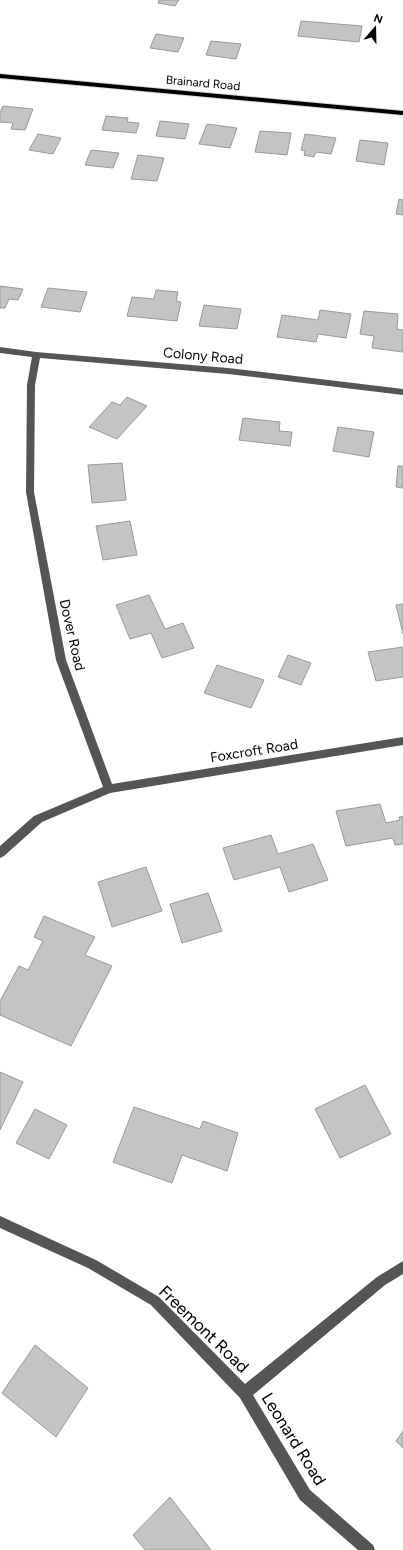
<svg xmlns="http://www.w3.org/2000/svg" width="403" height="1550" viewBox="0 0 403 1550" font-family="Figtree,sans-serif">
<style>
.building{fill:#c4c4c4;stroke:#999}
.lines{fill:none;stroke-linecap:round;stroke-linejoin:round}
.major-casing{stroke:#dbdbdb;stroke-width:2}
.minor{fill:#555;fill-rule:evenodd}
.major{fill:#000;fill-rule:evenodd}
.labels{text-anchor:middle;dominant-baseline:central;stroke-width:4;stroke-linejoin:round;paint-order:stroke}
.far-street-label{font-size:12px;fill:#000;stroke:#fff}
.street-label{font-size:14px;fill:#000;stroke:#fff}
.near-street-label{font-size:17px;fill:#000;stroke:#fff}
</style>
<rect width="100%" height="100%" fill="#fff"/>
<!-- building -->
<path class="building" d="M 159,0 L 179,0 L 175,6 L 158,3 Z
M 301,21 L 362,26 L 359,42 L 298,36 Z
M 156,34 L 184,38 L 178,52 L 150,48 Z
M 211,41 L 241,44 L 236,59 L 206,55 Z
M 3,106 L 33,109 L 25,130 L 11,129 L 13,123 L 0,122 L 0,113 Z
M 106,116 L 128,118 L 127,122 L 139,123 L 136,133 L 102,130 Z
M 160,121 L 189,124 L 185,139 L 156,136 Z
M 207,124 L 237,128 L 230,148 L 199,144 Z
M 260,131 L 291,133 L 287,155 L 255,152 Z
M 38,134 L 61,138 L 53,154 L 29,150 Z
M 305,134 L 336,138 L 331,154 L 316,152 L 314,157 L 304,155 L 305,151 L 301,150 Z
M 360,140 L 388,143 L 384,165 L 356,161 Z
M 91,150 L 119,153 L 113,168 L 85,165 Z
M 138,155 L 164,158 L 157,181 L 131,179 Z
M 399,199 L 403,200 L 403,215 L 396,214 Z
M 0,286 L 23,289 L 18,300 L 9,299 L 5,308 L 0,308 Z
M 48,288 L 87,292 L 80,312 L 41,307 Z
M 156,290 L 178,292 L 176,301 L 181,302 L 177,321 L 127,316 L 132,297 L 154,299 Z
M 204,305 L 241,309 L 237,329 L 199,326 Z
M 320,310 L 351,314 L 346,338 L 318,334 L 316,342 L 277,337 L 282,315 L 318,320 Z
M 364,311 L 398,314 L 397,329 L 403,330 L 403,352 L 372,348 L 374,336 L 360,334 Z
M 127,397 L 147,406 L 117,439 L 89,427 L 112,402 L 120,405 Z
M 243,418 L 280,422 L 279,431 L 292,432 L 290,446 L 239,440 Z
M 338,427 L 374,432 L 369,457 L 333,451 Z
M 122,463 L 126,500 L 92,503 L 88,465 Z
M 398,466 L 403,466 L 403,488 L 396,487 Z
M 130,521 L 137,555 L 103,560 L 96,526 Z
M 149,595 L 165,629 L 183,623 L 194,648 L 162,658 L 151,633 L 130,639 L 116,605 Z
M 403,604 L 403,634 L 396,605 Z
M 403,647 L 403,677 L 376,681 L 368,652 Z
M 288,655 L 311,663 L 301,685 L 278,677 Z
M 217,665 L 264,680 L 251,708 L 204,693 Z
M 380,804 L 386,823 L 400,820 L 399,817 L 403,816 L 403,844 L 395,845 L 393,838 L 346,846 L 336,811 Z
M 271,835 L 278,854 L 313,844 L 328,880 L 289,892 L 280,867 L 234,880 L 223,848 Z
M 146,867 L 162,911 L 112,927 L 98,882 Z
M 208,893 L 222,931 L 182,943 L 170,904 Z
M 44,916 L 95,937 L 85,955 L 112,966 L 71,1046 L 0,1015 L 0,1001 L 19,966 L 28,970 L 43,941 L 34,937 Z
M 0,1072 L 23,1082 L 0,1130 Z
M 365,1085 L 391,1134 L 340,1158 L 315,1109 Z
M 134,1107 L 200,1129 L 203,1121 L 238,1133 L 227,1171 L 182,1155 L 172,1183 L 113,1162 Z
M 35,1109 L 67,1125 L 49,1159 L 16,1143 Z
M 35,1345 L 88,1388 L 56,1437 L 2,1393 Z
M 403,1431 L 403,1448 L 396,1441 Z
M 170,1497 L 211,1550 L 145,1550 L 133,1535 Z"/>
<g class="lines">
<!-- major casing -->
<g class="major-casing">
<path id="major" d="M 0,74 L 403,111 L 403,115 L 0,78 Z"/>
</g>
<!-- minor -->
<path class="minor" d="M 0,347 L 36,352 L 228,368 L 403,389 L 403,395 L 228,374 L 40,358 L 35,385 L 34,492 L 66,660 L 112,784 L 403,737 L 403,745 L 110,793 L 42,822 L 4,856 L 0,858 L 0,846 L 34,816 L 103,787 L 56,660 L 26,492 L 27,385 L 32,357 L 0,353 Z
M 0,1216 L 96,1260 L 159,1297 L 245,1384 L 377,1277 L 403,1261 L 403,1274 L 385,1285 L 253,1395 L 310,1490 L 373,1545 L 375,1550 L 358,1550 L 300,1500 L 240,1398 L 151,1305 L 88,1268 L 0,1228 Z"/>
<!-- major -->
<use href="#major" class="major"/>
</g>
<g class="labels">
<!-- far-street labels -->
<g class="far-street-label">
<text transform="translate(203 83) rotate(5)">Brainard Road</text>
</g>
<!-- street labels -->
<g class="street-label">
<text transform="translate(203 356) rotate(5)">Colony Road</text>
<text transform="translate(72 635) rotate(77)">Dover Road</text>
<text transform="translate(254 751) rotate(-9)">Foxcroft Road</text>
</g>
<!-- near-street labels -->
<g class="near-street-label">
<text transform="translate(204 1329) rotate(44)">Freemont Road</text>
<text transform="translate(294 1439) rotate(58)">Leonard Road</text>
</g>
</g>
<!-- north arrow -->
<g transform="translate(375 28) rotate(20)" stroke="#ffffff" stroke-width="3" paint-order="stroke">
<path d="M0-3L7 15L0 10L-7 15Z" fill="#000000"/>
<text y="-6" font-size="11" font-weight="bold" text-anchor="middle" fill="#000000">N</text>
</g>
</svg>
